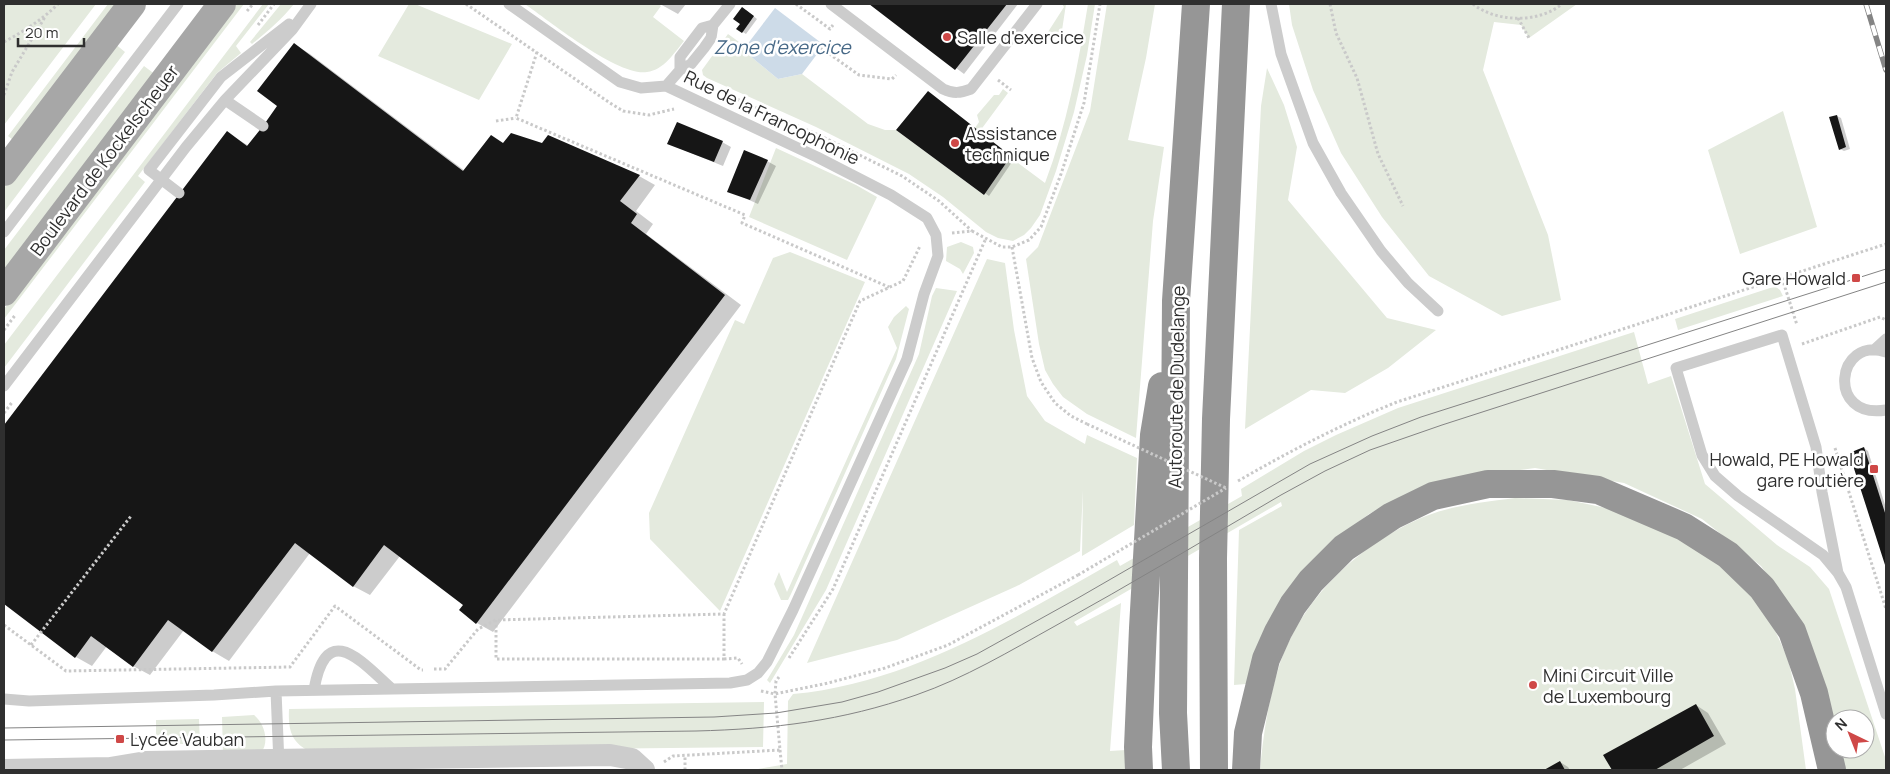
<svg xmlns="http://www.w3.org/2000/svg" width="1890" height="774" viewBox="0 0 1890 774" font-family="Manrope,sans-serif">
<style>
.green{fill:#e4eade}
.water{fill:#cddbe8}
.shadow{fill:#0003}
.building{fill:#161616}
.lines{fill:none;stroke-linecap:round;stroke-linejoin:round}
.path{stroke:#c9c9c9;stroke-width:3;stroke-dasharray:2.5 2.5;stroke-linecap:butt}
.lane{stroke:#ccc;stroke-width:11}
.street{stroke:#ccc;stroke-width:22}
.primary{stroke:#a7a7a7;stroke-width:28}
.highway{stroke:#969696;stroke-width:28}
.tram{stroke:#848484;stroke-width:1}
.rail-casing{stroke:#848484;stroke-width:5.5}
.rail{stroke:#fff;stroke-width:4;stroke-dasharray:11;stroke-linecap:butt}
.path-bridge{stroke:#c9c9c9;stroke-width:3;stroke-dasharray:2.5 2.5;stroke-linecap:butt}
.poi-dot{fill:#cf4847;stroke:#fff;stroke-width:2}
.labels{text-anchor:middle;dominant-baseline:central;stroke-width:5;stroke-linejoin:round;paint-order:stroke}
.poi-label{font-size:18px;fill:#2f2f2f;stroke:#fff;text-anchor:start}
.street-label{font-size:18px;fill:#2f2f2f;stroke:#fff}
.water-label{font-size:19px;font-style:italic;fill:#476987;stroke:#fff}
</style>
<rect width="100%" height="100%" fill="#fff"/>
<!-- green -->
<path class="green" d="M 4,4 L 96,4 L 4,125 Z
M 108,4 L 117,4 L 13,140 L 8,136 Z
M 237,4 L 244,4 L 4,319 L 4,309 Z
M 263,4 L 269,4 L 236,46 L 241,53 L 217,73 L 138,176 L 145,182 L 4,368 L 4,345 Z
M 281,4 L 294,4 C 282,19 267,32 252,44 L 250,42 Z
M 409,4 L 415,4 L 512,44 L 479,100 L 378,56 Z
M 525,4 L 658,4 L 661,6 L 653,17 L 684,41 C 674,53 664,70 647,72 C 619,77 549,21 525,4 Z
M 1062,4 L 1066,4 L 1061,37 L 1051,38 L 1048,32 L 1064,7 Z
M 1088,4 L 1095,4 L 1087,55 L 1074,112 L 1056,171 L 1040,215 L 1031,228 L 1024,235 L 1013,241 L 998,238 L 986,232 L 943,197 L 909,174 L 816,127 L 707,78 L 703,75 L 702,70 L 728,34 L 746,47 L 743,50 L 778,79 L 802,74 L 868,124 L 885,130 L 896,130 L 984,195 L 1010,157 L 1045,183 C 1067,125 1078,65 1088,4 Z
M 1107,4 L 1155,4 L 1146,58 L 1128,140 L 1164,147 L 1153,221 L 1136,438 L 1087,414 L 1063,397 L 1053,384 L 1045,370 L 1039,344 L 1026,259 L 1038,247 L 1090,111 Z
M 1289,4 L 1577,4 L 1529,38 L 1521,25 L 1494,22 L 1483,70 L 1548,235 L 1561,300 L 1502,316 L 1429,276 L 1382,217 L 1341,153 L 1313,90 L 1292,25 Z
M 114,43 L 125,52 L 4,212 L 4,188 Z
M 144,66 L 156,75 L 4,274 L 4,250 Z
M 1267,68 L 1284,105 L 1297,147 L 1288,200 L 1387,318 L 1436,330 L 1388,368 L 1345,393 L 1311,390 L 1245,429 L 1261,106 Z
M 1003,89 L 1008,93 L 980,131 L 975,128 L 979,122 L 977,115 L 994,95 L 999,95 Z
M 1783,111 L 1817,227 L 1740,254 L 1708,150 Z
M 776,148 L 856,185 L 877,197 L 847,260 L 749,217 Z
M 961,242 L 973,247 L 974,253 L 963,274 L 960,269 L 946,261 L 947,247 Z
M 790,252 L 865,282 L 720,611 L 650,539 L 649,513 L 735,320 L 744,324 L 773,258 Z
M 987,259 L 1005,263 L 1014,330 L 1027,396 L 1045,421 L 1085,444 L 1087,435 L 1137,458 L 1134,525 L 1082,556 L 1083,490 L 1080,551 L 1019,585 L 897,640 L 807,663 Z
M 1776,287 L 1780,290 L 1783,296 L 1678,330 L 1675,319 L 1770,288 Z
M 936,288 L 957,291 L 826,590 L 770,683 L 767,680 L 794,635 L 919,354 L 932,296 Z
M 906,306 L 909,309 L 896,359 L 791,594 L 788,600 L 781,600 L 774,584 L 779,572 L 787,592 L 897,348 L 888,327 L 894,317 Z
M 1634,332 L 1648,384 L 1671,376 L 1705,484 L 1777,545 L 1810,567 L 1829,589 L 1886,760 L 1886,770 L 1844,770 L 1838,749 L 1865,749 L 1865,719 L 1835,719 L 1835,737 L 1783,596 L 1761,566 L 1702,519 L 1624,483 L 1535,468 L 1471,476 L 1413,491 L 1369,514 L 1331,543 L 1246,684 L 1234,685 L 1239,530 L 1282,506 L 1281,502 L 1074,622 L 1077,626 L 1121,603 L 1110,751 L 1126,750 L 1126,770 L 752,770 L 787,764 L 788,701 L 793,694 C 911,683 1016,617 1117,560 L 1120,566 L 1242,496 L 1241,489 L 1304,451 L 1336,435 L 1398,408 Z
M 1515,498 L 1568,500 L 1625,512 L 1715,555 L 1756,601 L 1773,626 L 1788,659 L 1795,689 L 1806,770 L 1260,770 C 1263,736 1268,702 1278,670 C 1299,600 1360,543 1426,516 C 1454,505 1485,502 1515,498 Z
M 764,702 L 763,747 L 311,752 C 291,743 288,729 289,709 Z
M 254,715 C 264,723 270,741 261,753 L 223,754 L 222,717 Z
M 199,719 L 200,744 L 156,744 L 156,720 Z"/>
<!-- water -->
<path class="water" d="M 775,8 L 824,45 L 802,74 L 778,79 L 743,50 Z"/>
<!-- shadow -->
<path class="shadow" d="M 660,4 L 686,4 L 678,14 Z
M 871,4 L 1018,4 L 964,74 Z
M 746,10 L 757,19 L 746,34 L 738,29 L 742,24 Z
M 294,44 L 310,54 L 465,171 L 491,136 L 504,144 L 543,145 L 549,136 L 639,176 L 655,185 L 636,211 L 653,224 L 646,234 L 741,305 L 493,632 L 477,623 L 465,605 L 400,556 L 370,595 L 353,586 L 310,553 L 229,661 L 212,651 L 184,630 L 150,675 L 133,666 L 107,646 L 92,666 L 76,657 L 4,602 L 4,427 L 227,133 L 249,146 L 279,106 Z
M 932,95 L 1014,159 L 989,196 L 898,129 Z
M 1837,116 L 1841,118 L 1850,149 L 1844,151 L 1840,149 Z
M 722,142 L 731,147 L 723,166 L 669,144 Z
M 767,161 L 776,166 L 758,204 L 729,191 Z
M 1864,448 L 1868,451 L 1886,508 L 1886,565 L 1850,454 Z
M 1696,705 L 1708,713 L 1726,744 L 1680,770 L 1614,770 L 1605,756 Z
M 1560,762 L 1568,767 L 1570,770 L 1546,770 Z"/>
<!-- building -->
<path class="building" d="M 869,4 L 1007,4 L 955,70 Z
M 742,7 L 754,16 L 742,33 L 736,29 L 740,24 L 733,19 Z
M 294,43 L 463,171 L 491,135 L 503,143 L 511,133 L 542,143 L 548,135 L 640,175 L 620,201 L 637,214 L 631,223 L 725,295 L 476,624 L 459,610 L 463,605 L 384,545 L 353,587 L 295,543 L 212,652 L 168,620 L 133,667 L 91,636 L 75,658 L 4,604 L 4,425 L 227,131 L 247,146 L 263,126 L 277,106 L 257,91 Z
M 928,91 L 1011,156 L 984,195 L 896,130 Z
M 1837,115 L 1846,147 L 1839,150 L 1829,117 Z
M 677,122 L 723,141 L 714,162 L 667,144 Z
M 744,150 L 768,160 L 750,200 L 727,192 Z
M 1864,447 L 1886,516 L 1886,568 L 1849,453 Z
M 1696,704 L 1714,736 L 1655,770 L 1612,770 L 1603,755 Z
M 1560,761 L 1565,770 L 1544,770 Z"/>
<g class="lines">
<!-- path -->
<path class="path" d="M 466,4 L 610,103 L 623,111 L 649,115 L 674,109
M 796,4 L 830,29 L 833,25
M 1330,4 L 1336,33 L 1357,78 L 1378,154 L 1403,206
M 1473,4 C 1497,23 1539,23 1562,4
M 4,5 L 6,4
M 247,11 L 253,4
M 1518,18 L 1529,38
M 258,25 L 274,4
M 4,42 C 24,31 42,20 58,4
M 821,48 L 859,75 L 892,79 L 896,75
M 537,52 L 516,118 L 745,215 L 742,223 L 889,287
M 998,80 L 1011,90
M 4,95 L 12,72 L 45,17
M 737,99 L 825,138 L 902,176 L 939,201 L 972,231
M 496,121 L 516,118
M 952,233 L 972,231 L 1002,247 L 1012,247 L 1029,240 L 1041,227 L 1061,174 L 1084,103 L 1100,4
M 1012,247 L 1032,358 L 1041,382 L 1055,403 L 1071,416 L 1087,424
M 1782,278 L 1797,325
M 4,330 L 16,314
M 1802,344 L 1880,317 L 1886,320
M 4,413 L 13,401
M 1835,448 L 1886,609
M 1238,481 C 1290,451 1342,424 1397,402 L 1886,244
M 496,620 L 496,659 L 724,659 L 724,614
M 4,625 L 66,671 L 290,667 L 335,606 L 421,670 L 423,670
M 31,645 L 131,516
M 789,658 L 833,589 L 986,238
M 724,659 L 738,658 L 742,664
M 434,669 L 445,669 L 478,629 L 496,620 L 724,614 L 860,301 L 903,281 L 920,246
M 761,691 L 775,694 L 776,681 L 779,677
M 780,750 L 782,770
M 664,762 L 673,756 L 780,750 L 775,694 L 828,683 L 885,668 L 948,645 L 1078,575
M 685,770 L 685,756"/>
<!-- lane -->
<path class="lane" d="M 831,4 L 943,89 C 954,94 960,93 971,89 L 1037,4
M 1271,4 L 1281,54 L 1313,143 L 1341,193 L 1381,251 L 1408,283 L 1438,311
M 680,70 L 680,57 L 683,53 L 702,28 L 713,25
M 666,86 L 680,70 L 691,64 L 704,48 L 711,38 L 713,25 L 730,4
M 225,100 L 263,126
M 179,193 L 149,170 L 221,77 L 289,24
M 4,232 L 178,4
M 1874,350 L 1886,339
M 1886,352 C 1836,335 1826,420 1886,410
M 4,386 L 186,147 L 225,100 L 292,30 L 311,4
M 1838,573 L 1822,492 L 1816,447 L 1782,335 L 1676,368 L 1702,455 L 1715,476 L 1738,496 L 1823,555 L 1838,573 L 1846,587 L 1886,714
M 314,690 C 326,619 361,661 392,689
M 276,691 L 279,764
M 4,699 L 29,701 L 214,695 L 276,691 L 730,683 L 747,680 L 758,673 L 767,662 L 793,610 L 907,359 L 924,294 L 938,256 L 936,235 L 927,218 L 891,195 L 817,157 L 666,86 L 641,88 L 620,82 L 509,4"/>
<!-- street -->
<path class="street" d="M 4,770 L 110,768 L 146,762 L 610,755 L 632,759 L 644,770"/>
<!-- primary -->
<path class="primary" d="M 4,172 L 132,4
M 4,292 L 222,4"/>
<!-- highway -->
<path class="highway" d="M 1139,770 L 1138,747 L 1143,628 L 1154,435 L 1162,386
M 1176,770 L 1173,713 L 1176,301 L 1196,4
M 1214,770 L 1213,559 L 1216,419 L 1236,4
M 1246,770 L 1248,733 L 1266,659 L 1278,632 L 1293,605 L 1311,581 L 1344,548 L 1392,516 L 1433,496 L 1488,484 L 1553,484 L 1598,490 L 1684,527 L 1728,555 L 1762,588 L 1792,631 L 1814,693 L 1832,770"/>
<!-- tram -->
<path class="tram" d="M 4,728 L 714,717 L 776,713 L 842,702 L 878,692 L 945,668 L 977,654 L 1078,598 L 1310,464 L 1372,436 L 1421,417 L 1886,269
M 4,740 L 696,731 C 774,729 842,721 916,695 C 965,678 1010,651 1055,626 C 1131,584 1206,539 1281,495 L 1325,471 L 1370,450 L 1442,425 L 1886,282"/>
<!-- rail casing -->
<g class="rail-casing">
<path id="rail" d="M 1866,4 L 1886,70"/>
</g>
<!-- rail -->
<use href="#rail" class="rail"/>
<!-- path-bridge -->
<path class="path-bridge" d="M 1087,424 L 1226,488
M 1078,575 L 1226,488"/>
</g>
<!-- markers -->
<g class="poi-dot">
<circle cx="947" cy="37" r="5"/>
<circle cx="955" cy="143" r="5"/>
<rect x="1851" y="273" width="10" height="10" rx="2.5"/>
<rect x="1869" y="464" width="10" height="10" rx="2.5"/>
<circle cx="1533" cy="685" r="5"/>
<rect x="115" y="734" width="10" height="10" rx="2.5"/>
</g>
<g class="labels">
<!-- poi labels -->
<g class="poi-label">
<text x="957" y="37">Salle d'exercice</text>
<text x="965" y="133">Assistance<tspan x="965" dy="21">technique</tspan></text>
<text x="1846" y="278" text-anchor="end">Gare Howald</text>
<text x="1864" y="459" text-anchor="end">Howald, PE Howald<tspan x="1864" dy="21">gare routière</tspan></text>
<text x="1543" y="675">Mini Circuit Ville<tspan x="1543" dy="21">de Luxembourg</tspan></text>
<text x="130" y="739">Lycée Vauban</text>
</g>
<!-- street labels -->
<g class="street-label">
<text transform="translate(772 117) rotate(26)">Rue de la Francophonie</text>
<text transform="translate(104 160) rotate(-53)">Boulevard de Kockelscheuer</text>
<text transform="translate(1176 387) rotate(-89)">Autoroute de Dudelange</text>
</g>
<!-- water labels -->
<g class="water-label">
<text x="782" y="47">Zone d'exercice</text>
</g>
</g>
<!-- border -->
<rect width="1890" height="774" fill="none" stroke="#2f2f2f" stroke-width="10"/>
<!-- north arrow -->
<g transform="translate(1850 734) rotate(317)"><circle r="24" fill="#ffffff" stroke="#acacac"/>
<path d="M0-4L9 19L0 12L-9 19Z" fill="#cf4847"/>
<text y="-8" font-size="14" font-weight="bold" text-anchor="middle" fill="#2f2f2f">N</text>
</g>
<!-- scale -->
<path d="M18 38v8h66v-8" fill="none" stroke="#2f2f2f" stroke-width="2.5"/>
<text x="25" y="38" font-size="15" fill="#2f2f2f" stroke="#ffffff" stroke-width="4" paint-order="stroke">20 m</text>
</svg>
